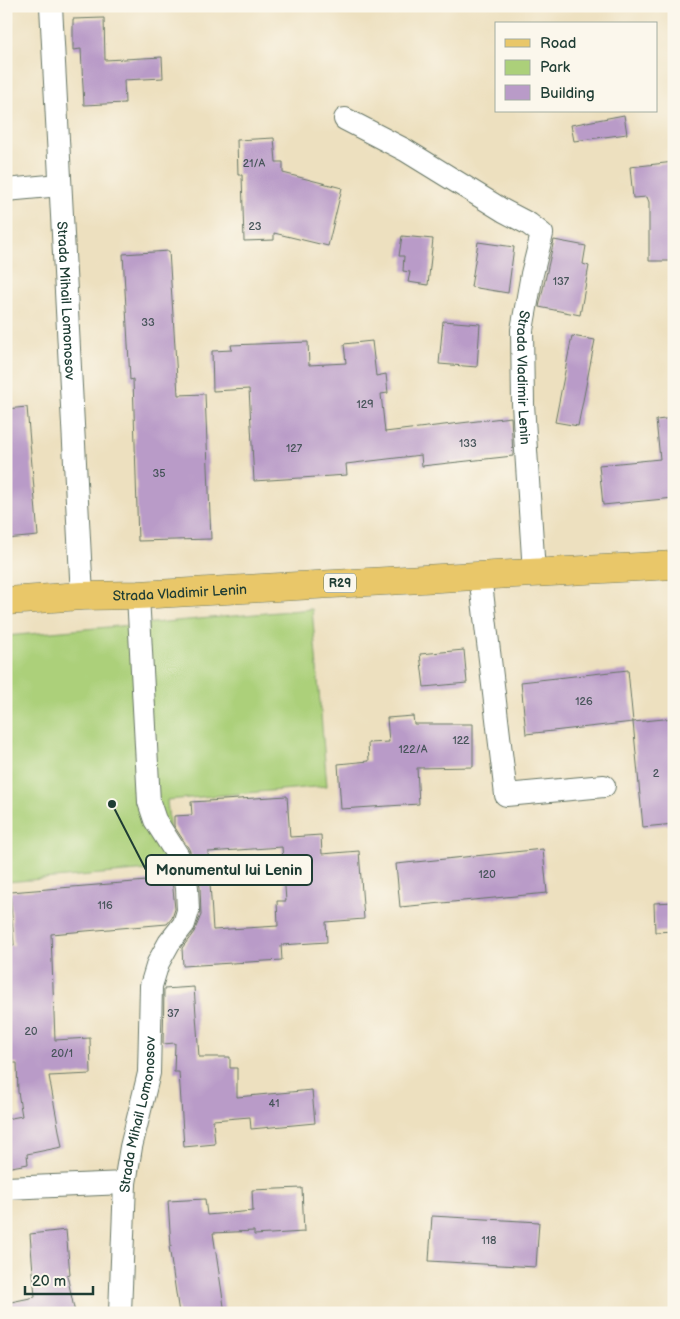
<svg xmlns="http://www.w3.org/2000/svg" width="680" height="1319" viewBox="0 0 680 1319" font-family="'Balsamiq Sans',sans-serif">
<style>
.green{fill:#acd07a;stroke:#668657}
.building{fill:#b99bc8;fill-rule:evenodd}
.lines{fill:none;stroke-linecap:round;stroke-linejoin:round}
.minor-casing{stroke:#677665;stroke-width:24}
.major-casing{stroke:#677665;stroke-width:29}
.minor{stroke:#fff;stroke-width:22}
.major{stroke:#e9c769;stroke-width:28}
.labels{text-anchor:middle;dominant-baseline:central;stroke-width:4;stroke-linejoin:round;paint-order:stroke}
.number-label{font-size:11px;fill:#465459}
.shield{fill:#fbf7ec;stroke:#61756b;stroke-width:1}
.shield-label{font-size:12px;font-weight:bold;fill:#1f3d34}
.street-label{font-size:14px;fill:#1f3d34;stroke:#fbf7ec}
.leader{fill:none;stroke:#1f3d34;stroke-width:2}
.callout-dot{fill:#1f3d34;stroke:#fbf7ec;stroke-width:2}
.callout{fill:#fbf7ec;stroke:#1f3d34;stroke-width:2}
.callout-label{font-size:15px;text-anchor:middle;font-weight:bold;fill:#1f3d34}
</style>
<rect width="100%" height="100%" fill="#fbf7ec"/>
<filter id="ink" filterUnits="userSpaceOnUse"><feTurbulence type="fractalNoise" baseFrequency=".02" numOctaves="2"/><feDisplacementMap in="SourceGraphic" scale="10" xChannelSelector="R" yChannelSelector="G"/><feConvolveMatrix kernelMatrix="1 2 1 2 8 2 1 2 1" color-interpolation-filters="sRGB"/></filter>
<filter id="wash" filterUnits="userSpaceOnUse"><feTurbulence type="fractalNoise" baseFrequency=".0096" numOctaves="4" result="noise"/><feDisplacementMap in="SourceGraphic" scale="20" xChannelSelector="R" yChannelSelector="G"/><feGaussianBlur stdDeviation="1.12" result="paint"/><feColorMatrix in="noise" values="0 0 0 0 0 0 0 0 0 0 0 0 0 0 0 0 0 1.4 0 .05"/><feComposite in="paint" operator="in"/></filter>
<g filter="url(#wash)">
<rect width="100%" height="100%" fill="#ede0bf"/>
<!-- green -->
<path class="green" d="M 312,609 L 327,786 L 167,800 L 173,868 L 6,882 L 6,636 Z"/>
<g id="blocks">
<!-- building -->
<path class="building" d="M 104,18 L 105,60 L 162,57 L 163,78 L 124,80 L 125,103 L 84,105 L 81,49 L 73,50 L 73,19 Z
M 624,115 L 627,134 L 574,141 L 571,125 Z
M 274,138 L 276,162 L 283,162 L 283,173 L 342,188 L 328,246 L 274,233 L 274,240 L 244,241 L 242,175 L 238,175 L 237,140 Z
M 674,162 L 674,261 L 649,261 L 649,202 L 647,197 L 633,198 L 630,167 Z
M 402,236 L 433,239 L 428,285 L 408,282 L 410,272 L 403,271 L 404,256 L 399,256 Z
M 554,240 L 586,246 L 583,264 L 589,266 L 580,315 L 539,307 Z
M 478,242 L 514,247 L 508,293 L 471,287 Z
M 169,251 L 178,395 L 205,394 L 211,539 L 138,541 L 133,379 L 130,380 L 123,254 Z
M 443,321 L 480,324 L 477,367 L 439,364 Z
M 572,336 L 595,340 L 578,426 L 555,422 Z
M 372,341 L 376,376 L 386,374 L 388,393 L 381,394 L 385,432 L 511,417 L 513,456 L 422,466 L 421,455 L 346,464 L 347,475 L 254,481 L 249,389 L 213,391 L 212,351 L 232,350 L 231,345 L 308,342 L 309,365 L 346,363 L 344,344 Z
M 27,407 L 38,536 L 6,539 L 6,409 Z
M 674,418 L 674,498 L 603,505 L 599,465 L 660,459 L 656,420 Z
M 464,650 L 467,683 L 424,687 L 420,654 Z
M 628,670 L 633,722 L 526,734 L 521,682 Z
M 413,716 L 414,724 L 473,724 L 473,767 L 417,768 L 419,804 L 341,809 L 338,764 L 369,761 L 368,743 L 389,742 L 387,718 Z
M 674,718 L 674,824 L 643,827 L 633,722 Z
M 287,796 L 290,837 L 321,835 L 322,854 L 359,851 L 364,919 L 326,922 L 327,942 L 281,945 L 282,960 L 183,966 L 182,948 L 194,932 L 201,915 L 200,887 L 196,866 L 189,849 L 174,826 L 174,816 L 192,815 L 191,802 ZM 282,847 L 286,901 L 277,901 L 278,926 L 213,930 L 208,852 Z
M 543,849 L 547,893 L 400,907 L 396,864 Z
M 172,879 L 175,909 L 172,918 L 167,924 L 51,934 L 55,1040 L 90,1038 L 91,1074 L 49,1076 L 62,1147 L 27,1154 L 28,1164 L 6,1168 L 6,1119 L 22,1116 L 18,1092 L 17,1063 L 6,1063 L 6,946 L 14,945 L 10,892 Z
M 674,902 L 674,931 L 655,932 L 654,903 Z
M 194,987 L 199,1057 L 230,1057 L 230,1068 L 237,1068 L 237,1097 L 312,1090 L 315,1123 L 251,1129 L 250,1117 L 213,1120 L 215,1144 L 184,1147 L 179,1072 L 174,1072 L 175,1043 L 163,1044 L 164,989 Z
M 302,1188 L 304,1232 L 254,1235 L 254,1231 L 213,1233 L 225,1313 L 179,1313 L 169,1246 L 171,1246 L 168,1201 L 205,1199 L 207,1215 L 253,1211 L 252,1190 Z
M 432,1216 L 539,1222 L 536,1267 L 429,1261 Z
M 66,1230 L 70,1274 L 67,1275 L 75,1313 L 6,1313 L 6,1303 L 35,1297 L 30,1234 Z"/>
</g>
</g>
<g filter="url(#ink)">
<use href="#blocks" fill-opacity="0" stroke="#677665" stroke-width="1"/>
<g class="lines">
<!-- minor casing -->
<g class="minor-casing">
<g id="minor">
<path id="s1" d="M 51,6 L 82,596"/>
<path id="s2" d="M 345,119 L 405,150 L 504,211 L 529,224 L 542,234 L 532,274 L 522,330 L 523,404 L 534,572"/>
<path d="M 6,190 L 60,185"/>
<path d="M 480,575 L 506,795 L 604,786"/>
<path d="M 6,1188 L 125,1183"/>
<path id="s3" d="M 120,1313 L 125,1183 L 131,1147 L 149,1073 L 151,986 L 158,963 L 169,943 L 184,924 L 188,911 L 187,888 L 184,871 L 178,856 L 155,820 L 149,802 L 138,595"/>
</g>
</g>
<!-- major casing -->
<g class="major-casing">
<g id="major">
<path id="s4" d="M 6,601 L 82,596 L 138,595 L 674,565"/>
</g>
</g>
<!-- minor -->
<use href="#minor" class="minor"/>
<!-- major -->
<use href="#major" class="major"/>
</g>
</g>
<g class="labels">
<!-- number labels -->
<g class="number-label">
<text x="254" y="163">21/A</text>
<text x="255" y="226">23</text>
<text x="561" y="281">137</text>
<text x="148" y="322">33</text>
<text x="365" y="404">129</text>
<text x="468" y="443">133</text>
<text x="294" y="448">127</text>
<text x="159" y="473">35</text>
<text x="584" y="701">126</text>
<text x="461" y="740">122</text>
<text x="413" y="749">122/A</text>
<text x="656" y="773">2</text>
<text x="487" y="874">120</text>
<text x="105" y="905">116</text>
<text x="173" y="1013">37</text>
<text x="31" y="1031">20</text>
<text x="62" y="1053">20/1</text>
<text x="274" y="1103">41</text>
<text x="489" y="1240">118</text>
</g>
<!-- shield labels -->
<rect class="shield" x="324" y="573.5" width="32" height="19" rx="4"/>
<g class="shield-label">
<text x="340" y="583">R29</text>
</g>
<!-- street labels -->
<g class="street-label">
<text stroke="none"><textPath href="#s1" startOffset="295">Strada Mihail Lomonosov</textPath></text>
<text stroke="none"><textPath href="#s2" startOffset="374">Strada Vladimir Lenin</textPath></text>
<text stroke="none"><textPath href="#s4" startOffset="174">Strada Vladimir Lenin</textPath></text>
<text stroke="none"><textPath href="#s3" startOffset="200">Strada Mihail Lomonosov</textPath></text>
</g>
</g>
<!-- callouts -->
<path class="leader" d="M112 804L146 870"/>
<circle class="callout-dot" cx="112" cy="804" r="5"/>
<rect class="callout" x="146" y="855" width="166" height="30" rx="5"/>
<g class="callout-label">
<text x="229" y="875">Monumentul lui Lenin</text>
</g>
<!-- margin -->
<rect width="680" height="1319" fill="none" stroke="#fbf7ec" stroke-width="25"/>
<!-- legend -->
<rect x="495" y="22" width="162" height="90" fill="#fbf7ec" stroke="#a3ada2"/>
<rect x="505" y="39" width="25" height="8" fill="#e9c769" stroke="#a3ada2"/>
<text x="540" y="48" font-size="15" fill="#1f3d34">Road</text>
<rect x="505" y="60" width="25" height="15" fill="#acd07a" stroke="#a3ada2"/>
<text x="540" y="72" font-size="15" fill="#1f3d34">Park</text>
<rect x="505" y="85" width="25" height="15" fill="#b99bc8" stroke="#a3ada2"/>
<text x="540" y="98" font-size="15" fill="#1f3d34">Building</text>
<!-- scale -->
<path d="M25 1286v8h68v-8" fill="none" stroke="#1f3d34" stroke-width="2.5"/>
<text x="32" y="1286" font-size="15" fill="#1f3d34" stroke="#fbf7ec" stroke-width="4" paint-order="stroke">20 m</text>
</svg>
